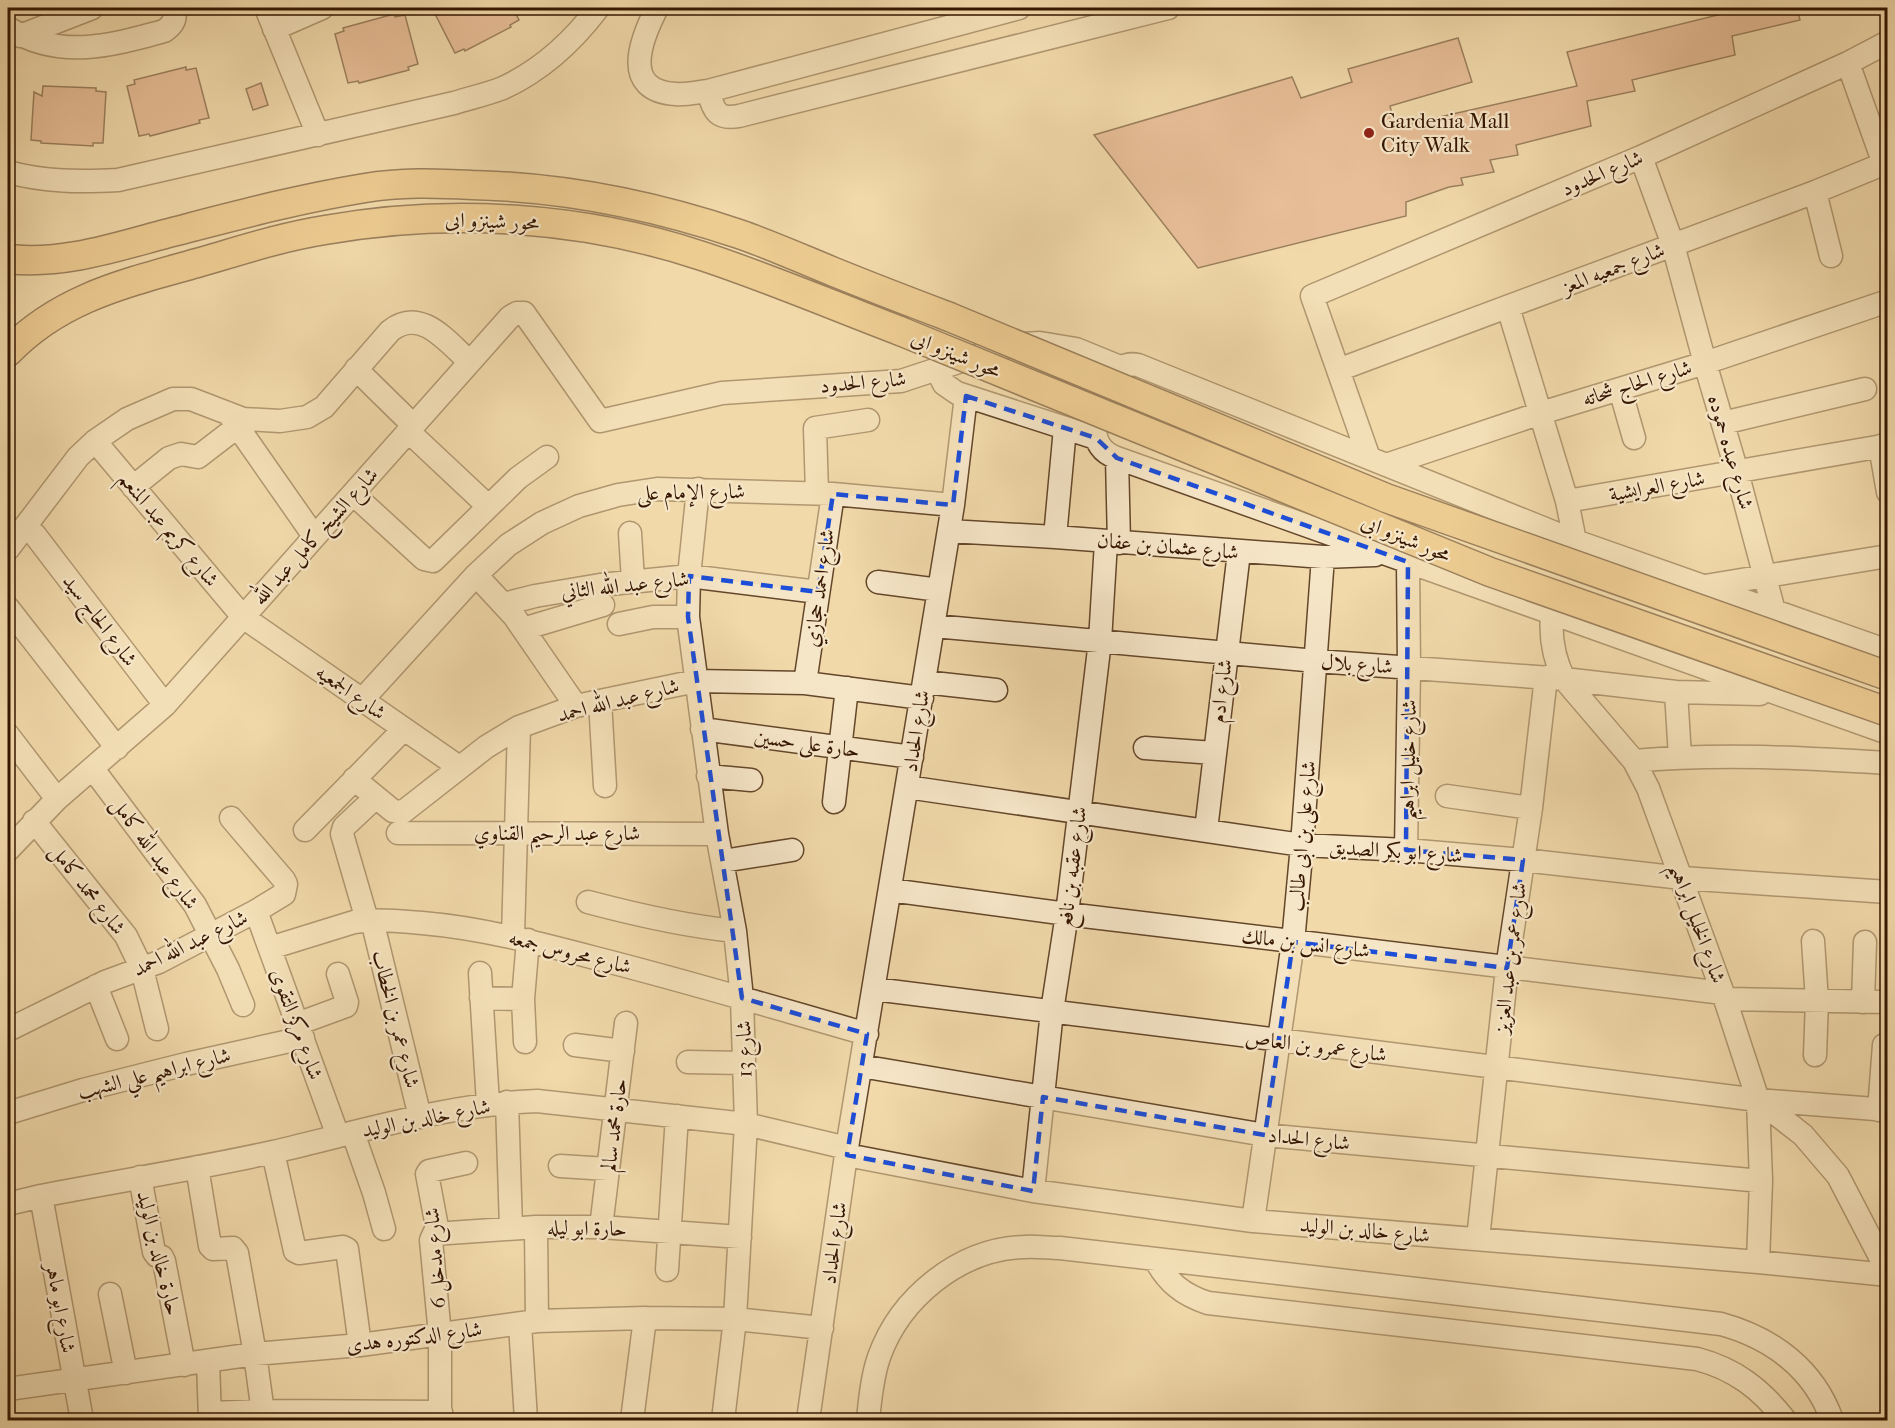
<svg xmlns="http://www.w3.org/2000/svg" width="1895" height="1428" viewBox="0 0 1895 1428" font-family="'IM FELL French Canon',Amiri,serif">
<style>
.building{fill:#dc9d82;stroke:#351600;stroke-width:1.5}
.lines{fill:none;stroke-linecap:round;stroke-linejoin:round}
.minor-casing{stroke:#64472a;stroke-width:25}
.major-casing{stroke:#351600;stroke-width:31}
.minor{stroke:#f6e6c8;stroke-width:22}
.major{stroke:#e8bc75;stroke-width:28}
.major-bridge-casing{stroke:#351600;stroke-width:31;stroke-linecap:butt}
.major-bridge{stroke:#e8bc75;stroke-width:28}
.marked{fill:none;stroke:#1d4ed8;stroke-width:4.5;stroke-dasharray:12 8;stroke-linejoin:round}
.poi-dot{fill:#8f2418;stroke:#f6e6c8;stroke-width:2}
.labels{text-anchor:middle;dominant-baseline:central;stroke-width:4.5;stroke-linejoin:round;paint-order:stroke}
.poi-label{font-size:21px;fill:#351600;stroke:#f6e6c8;text-anchor:start}
.street-label{font-size:21px;fill:#351600;stroke:#f6e6c8}
</style>
<rect width="100%" height="100%" fill="#f1d9aa"/>
<filter id="stains"><feTurbulence type="fractalNoise" baseFrequency=".00333" numOctaves="4"/><feColorMatrix values="0 0 0 0 .2 0 0 0 0 .09 0 0 0 0 .02 0 0 0 .5 -.17"/></filter>
<radialGradient id="worn" r=".72"><stop offset=".6" stop-color="#630" stop-opacity="0"/><stop offset="1" stop-color="#630" stop-opacity=".3"/></radialGradient>
<!-- building -->
<path class="building" d="M 432,8 L 513,8 L 519,20 L 510,25 L 511,27 L 465,51 L 464,49 L 455,53 Z
M 1721,8 L 1797,8 L 1800,20 L 1732,36 L 1735,55 L 1632,80 L 1635,91 L 1587,101 L 1591,126 L 1516,145 L 1518,155 L 1490,160 L 1494,172 L 1461,178 L 1463,185 L 1449,187 L 1406,202 L 1406,216 L 1198,268 L 1094,135 L 1292,77 L 1301,98 L 1352,82 L 1348,69 L 1458,38 L 1472,82 L 1390,106 L 1395,127 L 1577,86 L 1567,52 L 1722,14 Z
M 394,14 L 395,17 L 405,15 L 418,64 L 408,67 L 409,70 L 359,83 L 358,81 L 348,83 L 335,34 L 344,31 L 343,28 Z
M 186,67 L 186,70 L 196,68 L 209,118 L 199,120 L 200,123 L 150,136 L 149,134 L 139,136 L 127,86 L 135,84 L 134,80 Z
M 261,83 L 268,105 L 253,110 L 246,89 Z
M 43,86 L 96,88 L 96,91 L 106,92 L 103,143 L 93,143 L 93,146 L 41,143 L 41,141 L 31,140 L 34,92 L 42,96 Z"/>
<g class="lines">
<!-- minor casing -->
<g class="minor-casing">
<path id="minor" d="M 266,8 L 318,135
M 657,8 C 641,39 620,91 676,94 C 686,95 698,92 708,91 L 1019,8
M 8,28 C 60,60 109,46 164,31 C 173,25 177,18 173,8
M 274,29 L 322,8
M 20,36 L 92,8
M 1848,63 L 1884,164
M 708,91 C 714,110 716,120 739,116 L 1168,8
M 1641,157 L 1673,245 L 1705,363 L 1737,472 L 1774,611
M 8,172 C 45,182 80,182 118,180 L 454,103 C 470,98 488,94 503,88 C 542,70 573,41 598,8
M 1815,192 L 1831,256
M 1508,307 L 1567,501 L 1575,541
M 356,369 L 413,425
M 937,370 L 944,384 L 957,393 L 1096,438
M 1338,370 L 1815,192 L 1888,162
M 1620,389 L 1634,438
M 228,413 L 314,536
M 1723,423 L 1865,389
M 408,431 L 488,506
M 95,441 L 243,617 L 459,767
M 1880,446 L 1888,492
M 1117,458 L 1119,543
M 1369,458 L 1312,296 L 1641,157 L 1848,63 L 1888,42
M 1386,465 L 1541,413 L 1705,363 L 1888,301
M 133,487 L 169,458 L 181,454 L 198,457 L 237,427
M 698,489 L 689,576 L 688,617 L 717,834 L 735,931 L 742,998 L 746,1124 L 735,1319 L 723,1420
M 817,493 L 815,428 L 868,420
M 353,494 L 424,559 L 433,561 L 518,478 L 547,457
M 1567,501 L 1888,445
M 949,531 L 1055,537 L 1323,557 L 1375,555
M 630,533 L 633,581
M 35,535 L 165,705
M 1055,537 L 1065,428
M 8,549 L 78,457 L 95,441 L 127,419 L 173,399 L 191,399 L 243,419 L 280,421 L 307,417 L 324,407 L 390,331 C 421,306 447,342 470,362
M 476,575 L 514,616 L 576,706
M 878,582 L 939,590
M 1705,586 L 1888,556
M 504,604 L 535,596 L 600,585 L 689,576 L 818,592
M 8,608 L 117,748
M 1552,614 C 1550,637 1553,657 1564,679 L 1634,761 L 1648,788 L 1725,999 L 1758,1100 L 1761,1181 L 1758,1262
M 619,624 L 653,617 L 688,617
M 934,626 L 1316,661 L 1564,679 L 1676,692 L 1760,694
M 523,629 L 603,605
M 1888,651 L 1575,541 L 1138,365 C 1109,359 1103,402 1095,422 C 1094,440 1100,452 1117,458 L 1888,733
M 924,682 L 996,690
M 805,683 L 833,494
M 1676,692 L 1680,757
M 362,700 L 476,575 L 508,545 L 542,523 L 579,506 L 618,495 L 657,489 L 833,494 L 953,505
M 600,701 L 605,786
M 702,729 L 912,757
M 8,735 L 57,799
M 1145,748 L 1214,753
M 1634,761 C 1719,753 1803,758 1888,763
M 93,769 L 195,905 L 228,969 L 243,1005
M 708,776 L 751,780
M 354,779 L 393,811 L 403,812 L 486,747 L 519,727 L 576,706 L 696,681 L 805,683 L 922,698
M 907,787 L 1302,845 L 1406,850 L 1523,860 L 1682,878 L 1888,892
M 1447,796 L 1531,808
M 834,802 L 847,688
M 34,821 L 126,936 L 142,969 L 157,1029
M 305,830 L 404,729
M 1206,830 L 1239,552
M 398,833 L 717,834
M 8,850 L 57,799 L 165,705 L 510,317 L 517,313 L 524,313 L 600,421 L 722,393 L 901,381 L 1004,347 L 1022,344 L 1040,343 L 1076,349 L 1120,367
M 1406,850 L 1409,668 L 1408,562
M 723,861 L 792,850
M 890,890 L 1067,914 L 1723,993
M 588,902 C 637,915 685,926 735,931
M 256,911 L 338,1136
M 367,920 L 342,834 L 344,827 L 376,797
M 372,920 L 420,1117
M 513,936 L 519,727
M 1813,941 L 1817,1001 L 1815,1055
M 270,948 L 354,922 C 376,919 399,921 422,923 C 481,928 538,943 595,958 C 686,981 776,1008 867,1034
M 480,973 L 488,1104
M 96,986 L 117,1039
M 874,989 L 1758,1100 L 1888,1110
M 481,998 L 523,999
M 1725,999 L 1888,1002
M 1863,1002 L 1865,942
M 297,1024 L 346,1006 L 347,1002 L 338,974
M 8,1030 L 105,982 L 159,962 L 256,911 L 284,894 L 286,884 L 284,880 L 231,818
M 525,1042 L 523,999 L 528,940
M 575,1045 L 623,1051
M 688,1062 L 744,1063
M 861,1066 L 1265,1135 L 1761,1181
M 1758,1100 L 1803,1135 L 1838,1176 L 1888,1272
M 507,1102 L 511,1228
M 1879,1110 L 1884,1045
M 8,1113 L 83,1090 L 186,1064 L 303,1038
M 353,1133 L 374,1193 L 384,1229
M 273,1152 L 295,1251 L 299,1253 L 343,1247 L 347,1249 L 360,1345
M 847,1155 L 1033,1191 L 1253,1221 L 1758,1262 L 1888,1275
M 560,1166 L 608,1169
M 197,1167 L 210,1246 L 213,1249 L 233,1248 L 237,1253 L 255,1354 L 264,1420
M 140,1177 L 154,1252 L 157,1256 L 162,1257 L 164,1261 L 184,1365
M 1033,1191 L 1052,1011 L 1067,914 L 1100,641 L 1106,542
M 41,1196 L 82,1420
M 8,1204 L 41,1196 C 118,1181 196,1169 273,1152 C 360,1132 448,1104 537,1101 L 746,1124 L 847,1148
M 1253,1221 L 1293,942 L 1302,845 L 1323,557
M 536,1227 L 537,1321
M 601,1227 L 626,1023
M 434,1234 L 536,1227 L 601,1227 L 740,1237
M 1478,1239 L 1507,968 L 1531,808 L 1546,677
M 1155,1259 C 1167,1282 1183,1295 1208,1303 L 1697,1359 C 1735,1369 1761,1389 1785,1420
M 667,1270 L 677,1116
M 110,1294 L 126,1373
M 520,1324 L 526,1420
M 208,1361 L 210,1420
M 8,1389 L 255,1354 L 360,1345 L 537,1321 L 645,1318 L 735,1319 L 822,1328
M 210,1413 L 263,1411 L 441,1412
M 440,1420 L 440,1335 L 431,1240 L 437,1227 L 427,1174 L 429,1171 L 466,1163
M 632,1420 L 645,1318
M 808,1420 L 847,1148 L 953,505 L 966,396
M 868,1420 C 870,1400 872,1377 879,1357 C 900,1298 959,1249 1024,1247 C 1036,1246 1048,1248 1060,1248 L 1721,1324 C 1772,1338 1814,1369 1832,1420"/>
</g>
<!-- major casing -->
<g class="major-casing">
<path id="major" d="M 8,259 C 62,265 113,248 165,234 C 231,217 297,199 365,188 C 400,182 436,183 472,185 C 562,187 653,205 739,234 C 771,245 802,259 834,272 C 871,287 910,302 947,316
M 8,352 C 61,297 127,283 197,263 C 239,251 281,237 325,230 C 449,208 582,216 702,256 C 769,278 834,306 900,331"/>
</g>
<!-- minor -->
<use href="#minor" class="minor"/>
<!-- major -->
<use href="#major" class="major"/>
<!-- major-bridge casing -->
<g class="major-bridge-casing">
<path id="major-bridge" d="M 947,316 L 1386,498 L 1888,676
M 900,331 L 1490,572 L 1888,712"/>
</g>
<!-- major-bridge -->
<use href="#major-bridge" class="major-bridge"/>
</g>
<!-- marked area -->
<path d="M0 0H1895V1428H0ZM 966,396 L 1096,438 L 1117,458 L 1408,562 L 1406,850 L 1523,860 L 1507,968 L 1293,942 L 1265,1135 L 1043,1097 L 1033,1191 L 847,1155 L 867,1034 L 742,998 L 688,617 L 689,576 L 818,592 L 833,494 L 953,505 Z" fill="#f1d9aa" fill-opacity=".55" fill-rule="evenodd"/>
<path class="marked" d="M 966,396 L 1096,438 L 1117,458 L 1408,562 L 1406,850 L 1523,860 L 1507,968 L 1293,942 L 1265,1135 L 1043,1097 L 1033,1191 L 847,1155 L 867,1034 L 742,998 L 688,617 L 689,576 L 818,592 L 833,494 L 953,505 Z"/>
<!-- markers -->
<circle class="poi-dot" cx="1369" cy="133" r="6"/>
<g class="labels">
<!-- poi labels -->
<g class="poi-label">
<text x="1381" y="121">Gardenia Mall<tspan x="1381" dy="24">City Walk</tspan></text>
</g>
<!-- street labels -->
<g class="street-label">
<text transform="translate(1602 173) rotate(-23)">شارع الحدود</text>
<text transform="translate(492 221) rotate(2)">محور شينزو ابى</text>
<text transform="translate(1613 268) rotate(-21)">شارع جمعيه المعز</text>
<text transform="translate(956 354) rotate(22)">محور شينزو ابى</text>
<text transform="translate(863 382) rotate(-5)">شارع الحدود</text>
<text transform="translate(1637 383) rotate(-17)">شارع الحاج شحاته</text>
<text transform="translate(1731 452) rotate(74)">شارع عبده حموده</text>
<text transform="translate(1657 486) rotate(-10)">شارع العرايشية</text>
<text transform="translate(691 492) rotate(-1)">شارع الإمام على</text>
<text transform="translate(169 529) rotate(50)">شارع كريم عبد المنعم</text>
<text transform="translate(315 536) rotate(-48)">شارع الشيخ كامل عبد الله</text>
<text transform="translate(1406 538) rotate(22)">محور شينزو ابى</text>
<text transform="translate(1168 546) rotate(5)">شارع عثمان بن عفان</text>
<text transform="translate(625 585) rotate(-6)">شارع عبد الله الثاني</text>
<text transform="translate(819 588) rotate(-82)">شارع احمد حجازي</text>
<text transform="translate(100 620) rotate(53)">شارع الحاج سيد</text>
<text transform="translate(1357 664) rotate(4)">شارع بلال</text>
<text transform="translate(1221 691) rotate(-83)">شارع ادم</text>
<text transform="translate(351 692) rotate(35)">شارع الجمعيه</text>
<text transform="translate(618 700) rotate(-14)">شارع عبد الله احمد</text>
<text transform="translate(916 731) rotate(-81)">شارع الحداد</text>
<text transform="translate(807 743) rotate(8)">حارة على حسين</text>
<text transform="translate(1408 760) rotate(-89)">شارع خليل ابراهيم</text>
<text x="557" y="833">شارع عبد الرحيم القناوي</text>
<text transform="translate(1302 836) rotate(-85)">شارع على بن ابى طالب</text>
<text transform="translate(1396 851) rotate(4)">شارع ابو بكر الصديق</text>
<text transform="translate(155 853) rotate(54)">شارع عبد الله كامل</text>
<text transform="translate(1072 867) rotate(-83)">شارع عقبه بن نافع</text>
<text transform="translate(88 889) rotate(52)">شارع محمد كامل</text>
<text transform="translate(1698 923) rotate(70)">شارع الخليل ابراهيم</text>
<text transform="translate(190 943) rotate(-26)">شارع عبد الله احمد</text>
<text transform="translate(1306 943) rotate(7)">شارع انس بن مالك</text>
<text transform="translate(570 952) rotate(14)">شارع محروس جمعه</text>
<text transform="translate(1510 958) rotate(-83)">شارع عمر بن عبد العزيز</text>
<text transform="translate(396 1019) rotate(76)">شارع عمر بن الخطاب</text>
<text transform="translate(297 1024) rotate(70)">شارع مركز التقوى</text>
<text transform="translate(1316 1046) rotate(7)">شارع عمرو بن العاص</text>
<text transform="translate(744 1049) rotate(-91)">شارع 13</text>
<text transform="translate(154 1073) rotate(-14)">شارع ابراهيم علي الشهب</text>
<text transform="translate(426 1118) rotate(-11)">شارع خالد بن الوليد</text>
<text transform="translate(614 1125) rotate(-83)">حارة محمد سالم</text>
<text transform="translate(1309 1139) rotate(6)">شارع الحداد</text>
<text transform="translate(587 1228) rotate(1)">حارة ابو ليله</text>
<text transform="translate(1365 1230) rotate(5)">شارع خالد بن الوليد</text>
<text transform="translate(834 1243) rotate(-82)">شارع الحداد</text>
<text transform="translate(159 1253) rotate(76)">حارة خالد بن الوليد</text>
<text transform="translate(435 1258) rotate(-94)">شارع مدخل 6</text>
<text transform="translate(61 1308) rotate(80)">شارع ابو ماهر</text>
<text transform="translate(414 1337) rotate(-7)">شارع الدكتوره هدى</text>
</g>
</g>
<!-- margin -->
<rect width="1895" height="1428" fill="none" stroke="#f1d9aa" stroke-width="30"/>
<rect x="9" y="9" width="1877" height="1410" fill="none" stroke="#351600" stroke-width="3"/>
<rect x="15" y="15" width="1865" height="1398" fill="none" stroke="#351600" stroke-width="1.5"/>
<rect width="100%" height="100%" filter="url(#stains)"/>
<rect width="100%" height="100%" fill="url(#worn)"/>
</svg>
